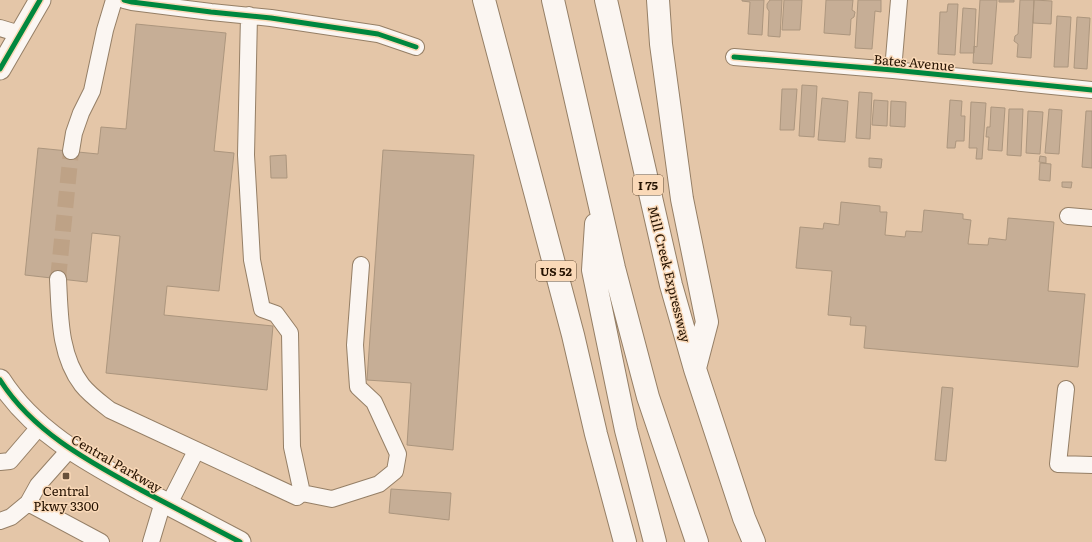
<svg xmlns="http://www.w3.org/2000/svg" width="1092" height="542" viewBox="0 0 1092 542" font-family="Literata,serif">
<style>
.building{fill:#c6ae96;stroke:#ac967e}
.lines{fill:none;stroke-linecap:round;stroke-linejoin:round}
.minor-tunnel{stroke:#bea286;stroke-width:16;stroke-dasharray:16 8;stroke-linecap:butt}
.minor-casing{stroke:#957f66;stroke-width:18}
.major-casing{stroke:#957f66;stroke-width:23}
.highway-casing{stroke:#957f66;stroke-width:24}
.minor{stroke:#fbf6f2;stroke-width:16}
.major{stroke:#fbf6f2;stroke-width:21}
.highway{stroke:#fbf6f2;stroke-width:22}
.cycleway-casing{stroke:#fad9b8;stroke-width:8}
.cycleway{stroke:#00873e;stroke-width:5}
.poi-dot{fill:#68513b;stroke:#fad9b8;stroke-width:1.5}
.labels{text-anchor:middle;dominant-baseline:central;stroke-width:3;stroke-linejoin:round;paint-order:stroke}
.shield{fill:#fad9b8;stroke:#654e37;stroke-width:1}
.shield-label{font-size:12px;font-weight:bold;fill:#251200}
.street-label{font-size:13px;fill:#251200;stroke:#fad9b8}
.poi-label{font-size:13px;fill:#251200;stroke:#fad9b8}
</style>
<rect width="100%" height="100%" fill="#e4c6a8"/>
<!-- building -->
<path class="building" d="M 742,0 L 764,0 L 762,35 L 748,34 L 750,2 L 742,1 Z
M 770,0 L 782,0 L 780,37 L 768,36 L 769,11 L 767,8 L 767,4 Z
M 784,0 L 802,0 L 800,30 L 782,30 Z
M 826,0 L 853,0 L 852,10 L 855,12 L 854,17 L 851,19 L 850,35 L 824,33 Z
M 858,0 L 881,0 L 881,12 L 875,11 L 872,49 L 855,48 Z
M 980,0 L 997,0 L 992,64 L 973,63 L 974,46 L 977,47 Z
M 999,0 L 1014,0 L 1014,2 L 999,2 Z
M 1020,0 L 1034,0 L 1031,58 L 1017,57 L 1018,44 L 1014,41 L 1015,36 L 1018,34 Z
M 1034,0 L 1052,1 L 1051,24 L 1033,23 Z
M 948,4 L 958,4 L 955,55 L 938,54 L 940,12 L 947,12 Z
M 963,8 L 976,9 L 974,53 L 960,53 Z
M 1057,16 L 1071,17 L 1068,67 L 1054,67 Z
M 1077,17 L 1090,18 L 1087,69 L 1074,68 Z
M 136,24 L 226,33 L 214,151 L 234,153 L 219,291 L 167,286 L 164,315 L 273,326 L 267,390 L 106,373 L 120,236 L 92,233 L 87,282 L 25,275 L 38,148 L 98,154 L 101,127 L 126,129 Z
M 802,85 L 817,86 L 814,137 L 799,136 Z
M 782,89 L 797,89 L 794,130 L 780,130 Z
M 859,92 L 872,93 L 870,139 L 856,138 Z
M 822,98 L 848,101 L 845,142 L 818,140 Z
M 874,100 L 888,101 L 887,126 L 872,125 Z
M 950,100 L 962,101 L 961,116 L 965,116 L 964,141 L 956,141 L 955,148 L 947,148 Z
M 891,101 L 906,102 L 905,127 L 890,126 Z
M 971,102 L 986,103 L 982,159 L 976,159 L 977,148 L 969,148 Z
M 991,107 L 1005,108 L 1002,151 L 988,150 L 989,137 L 986,137 L 987,127 L 990,127 Z
M 1009,109 L 1023,109 L 1021,156 L 1007,155 Z
M 1049,109 L 1062,110 L 1059,154 L 1045,153 Z
M 1028,111 L 1043,112 L 1040,154 L 1026,153 Z
M 1086,111 L 1092,111 L 1092,168 L 1082,167 Z
M 383,150 L 474,155 L 453,450 L 407,445 L 411,383 L 367,380 Z
M 286,155 L 287,178 L 271,178 L 270,156 Z
M 1040,156 L 1046,157 L 1046,163 L 1039,162 Z
M 869,158 L 882,159 L 881,168 L 869,167 Z
M 1040,163 L 1051,164 L 1050,181 L 1039,180 Z
M 1062,182 L 1072,182 L 1071,188 L 1062,187 Z
M 841,202 L 880,206 L 880,212 L 887,212 L 885,235 L 905,237 L 906,231 L 922,232 L 924,210 L 963,214 L 963,219 L 971,220 L 968,244 L 988,245 L 989,238 L 1006,240 L 1008,218 L 1054,222 L 1048,291 L 1085,294 L 1078,367 L 864,348 L 866,326 L 850,325 L 851,317 L 828,315 L 832,271 L 796,268 L 800,227 L 823,229 L 824,223 L 839,225 Z
M 942,387 L 953,388 L 946,461 L 935,460 Z
M 391,489 L 451,493 L 449,520 L 389,513 Z"/>
<g class="lines">
<!-- minor-tunnel -->
<path class="minor-tunnel" d="M 58,279 L 71,151"/>
<!-- minor casing -->
<g class="minor-casing">
<path id="minor" d="M 124,0 L 132,2 L 211,12 L 271,18 L 378,34 L 416,47
M 249,15 L 246,155 L 252,260 L 262,309 L 276,314 L 290,333 L 292,447 L 302,493
M 0,28 L 20,34
M 734,57 L 893,70 L 1092,90
M 893,70 L 899,0
M 71,151 L 74,133 L 81,113 L 92,91 L 105,30 L 114,0
M 1068,216 L 1092,218
M 58,279 C 60,315 59,355 82,385 C 90,395 100,402 110,410 L 297,497 L 302,493 L 332,499 L 379,484 L 395,471 L 398,454 L 374,402 L 358,387 L 355,345 L 361,265
M 1066,389 L 1058,464 L 1092,465
M 0,462 L 10,461 L 40,426
M 28,503 L 101,542
M 169,504 L 196,451
M 0,521 L 11,517 L 28,503 L 38,485 L 70,449
M 151,542 L 163,502"/>
</g>
<!-- major casing -->
<g class="major-casing">
<path id="major" d="M 0,69 L 40,0
M 0,380 C 33,432 88,461 141,490 C 174,507 207,525 240,542"/>
</g>
<!-- highway casing -->
<g class="highway-casing">
<path id="highway" d="M 484,0 L 573,335 L 596,434 L 625,542
M 553,0 L 614,268 L 648,397 L 697,542
M 606,0 L 671,285 L 695,369 L 744,518 L 754,542
M 658,0 L 661,44 L 682,199 L 707,322 L 695,368
M 596,224 L 593,270 L 626,430 L 655,542"/>
</g>
<!-- minor -->
<use href="#minor" class="minor"/>
<!-- major -->
<use href="#major" class="major"/>
<!-- highway -->
<use href="#highway" class="highway"/>
<!-- cycleway casing -->
<g class="cycleway-casing">
<path id="cycleway" d="M 124,0 L 132,2 L 211,12 L 271,18 L 378,34 L 416,47
M 734,57 L 893,70 L 1092,90
M 0,69 L 40,0
M 0,380 C 33,432 88,461 141,490 C 174,507 207,525 240,542"/>
</g>
<!-- cycleway -->
<use href="#cycleway" class="cycleway"/>
</g>
<!-- markers -->
<rect class="poi-dot" x="62" y="472" width="8" height="8" rx="2"/>
<g class="labels">
<!-- shield labels -->
<g class="shield">
<rect x="633" y="175" width="30" height="20" rx="3"/>
<rect x="536" y="261" width="40" height="20" rx="3"/>
</g>
<g class="shield-label">
<text x="648" y="185">I 75</text>
<text x="556" y="271">US 52</text>
</g>
<!-- street labels -->
<g class="street-label">
<text transform="translate(914 62) rotate(5)">Bates Avenue</text>
<text transform="translate(670 274) rotate(76)">Mill Creek Expressway</text>
<text transform="translate(117 463) rotate(30)">Central Parkway</text>
</g>
<!-- poi labels -->
<g class="poi-label">
<text x="66" y="490">Central<tspan x="66" dy="15">Pkwy 3300</tspan></text>
</g>
</g>
</svg>
